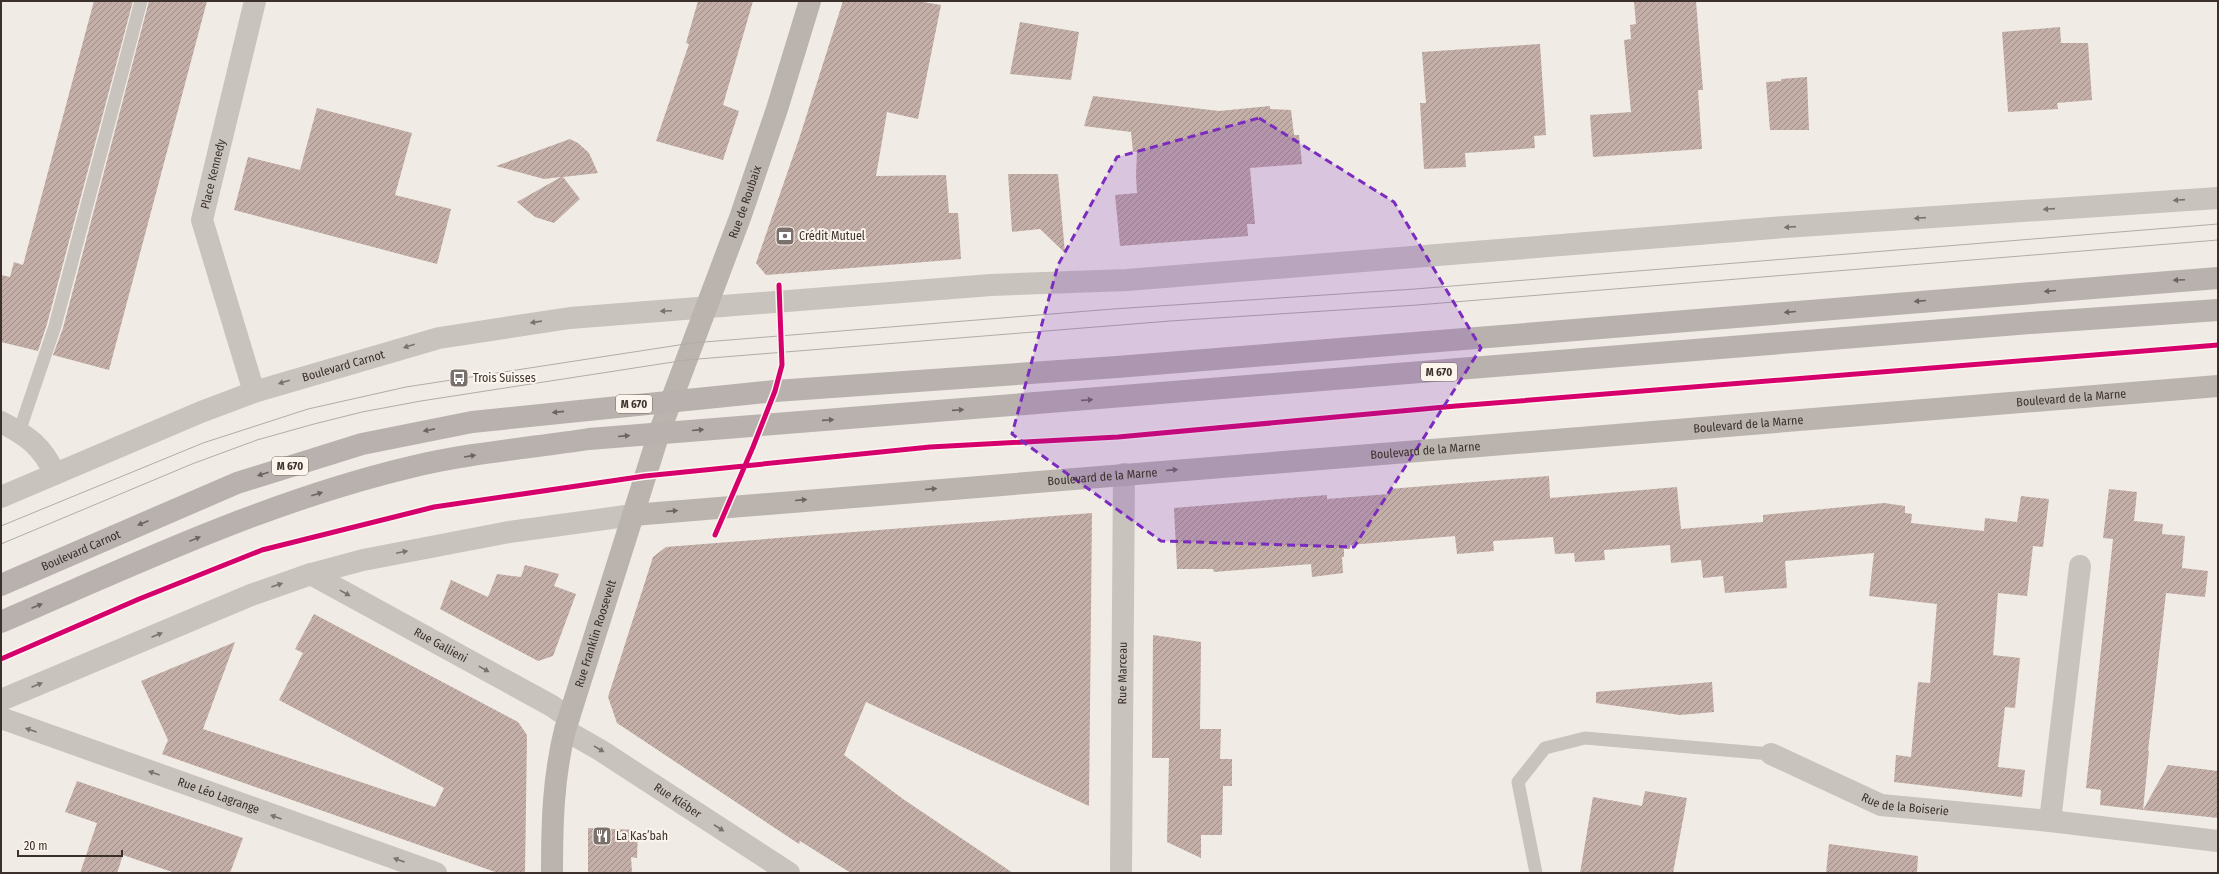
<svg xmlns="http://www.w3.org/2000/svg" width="2219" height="874" viewBox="0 0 2219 874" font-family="'Fira Sans Condensed',sans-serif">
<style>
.building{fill:url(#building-hatch)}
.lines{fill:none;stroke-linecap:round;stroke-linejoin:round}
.service{stroke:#c9c3be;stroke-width:13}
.minor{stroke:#c9c3be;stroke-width:22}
.tertiary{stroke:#c9c3be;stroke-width:22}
.secondary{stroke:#bab3ae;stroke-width:22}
.primary{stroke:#b8b1ad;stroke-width:22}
.tram{stroke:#b1aca8;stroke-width:1}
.cycleway-casing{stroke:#fbf5ee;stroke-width:8}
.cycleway{stroke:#d6006c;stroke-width:5}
.oneway{fill:#7b726d}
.oneway2{fill:#6d645f}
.oneway3{fill:#6e645f}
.marked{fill:#7b2cbf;fill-opacity:0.2;stroke:#7b2cbf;stroke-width:3;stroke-dasharray:8 5;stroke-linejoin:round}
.labels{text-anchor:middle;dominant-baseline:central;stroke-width:4;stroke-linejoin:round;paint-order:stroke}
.shield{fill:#fbf5ee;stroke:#756b66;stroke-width:1}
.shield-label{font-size:11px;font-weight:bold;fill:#3b302b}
.street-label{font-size:12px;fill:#3b302b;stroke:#fbf5ee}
.poi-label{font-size:12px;fill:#3b302b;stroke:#fbf5ee;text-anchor:start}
</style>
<defs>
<pattern id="building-hatch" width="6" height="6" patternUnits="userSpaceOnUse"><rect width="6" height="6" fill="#c3afa7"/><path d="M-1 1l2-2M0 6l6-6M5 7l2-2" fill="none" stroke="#a08f88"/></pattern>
</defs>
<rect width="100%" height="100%" fill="#f0ebe5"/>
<!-- building -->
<path class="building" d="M 94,1 L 133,1 L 47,324 L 38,351 L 1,342 L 1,275 L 10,277 L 14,262 L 23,265 Z
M 149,1 L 207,1 L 109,370 L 53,355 L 63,328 Z
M 698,1 L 753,1 L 723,105 L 739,111 L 723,160 L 656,141 L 689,44 L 686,43 Z
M 843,1 L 917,1 L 941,5 L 918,119 L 887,112 L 876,176 L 946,175 L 949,213 L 958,213 L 961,259 L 766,275 L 756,263 L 799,139 Z
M 1634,1 L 1696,1 L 1703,90 L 1698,90 L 1702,149 L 1593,157 L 1590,115 L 1631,112 L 1624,40 L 1631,39 L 1630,25 L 1636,24 Z
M 1020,22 L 1079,32 L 1071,80 L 1010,74 Z
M 2060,27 L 2061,43 L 2088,43 L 2092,100 L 2057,103 L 2058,109 L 2008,112 L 2002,32 Z
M 1540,44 L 1546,135 L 1534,136 L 1535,148 L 1465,153 L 1466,167 L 1424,169 L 1420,103 L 1426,103 L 1422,52 Z
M 1807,77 L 1809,130 L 1770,130 L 1766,82 L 1781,81 L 1781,79 Z
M 1093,96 L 1219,111 L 1270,106 L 1270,109 L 1291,110 L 1294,135 L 1299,135 L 1302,164 L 1250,168 L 1255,224 L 1247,224 L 1248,236 L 1120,246 L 1115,195 L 1137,193 L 1136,176 L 1137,152 L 1133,152 L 1131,132 L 1084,126 Z
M 317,108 L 412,133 L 395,195 L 451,209 L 437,264 L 234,210 L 248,157 L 300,170 Z
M 570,139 L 578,143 L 589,153 L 598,173 L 563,177 L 580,199 L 554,223 L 535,217 L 517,202 L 561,177 L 544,179 L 496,166 Z
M 1008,174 L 1058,174 L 1065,253 L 1040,229 L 1012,232 Z
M 1549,476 L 1550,498 L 1677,487 L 1681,529 L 1763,522 L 1763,515 L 1884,503 L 1905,506 L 1905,513 L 1912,514 L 1911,523 L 1984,531 L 1985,518 L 2017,522 L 2021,496 L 2049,499 L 2043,547 L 2033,546 L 2027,596 L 1998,593 L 1993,655 L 2020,658 L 2015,708 L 2005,707 L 1998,767 L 2025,770 L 2022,797 L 1894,782 L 1896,755 L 1911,757 L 1918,682 L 1930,683 L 1937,604 L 1869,596 L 1874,553 L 1785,561 L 1787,588 L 1725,593 L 1723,576 L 1703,578 L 1701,560 L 1671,563 L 1670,545 L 1604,550 L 1605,560 L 1575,562 L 1574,553 L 1555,554 L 1553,537 L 1493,541 L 1494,551 L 1457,554 L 1455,536 L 1350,545 L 1350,549 L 1344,549 L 1344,557 L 1342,557 L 1343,573 L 1312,577 L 1311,564 L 1214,572 L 1213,569 L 1177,569 L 1174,508 L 1327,495 L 1327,499 L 1389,494 L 1389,489 Z
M 2109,489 L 2137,492 L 2134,521 L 2163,524 L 2162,534 L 2185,536 L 2182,568 L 2208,571 L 2205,597 L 2166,593 L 2148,751 L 2149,751 L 2143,810 L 2100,805 L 2101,790 L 2086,788 L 2113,539 L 2103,538 Z
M 1092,513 L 1089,806 L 866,702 L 844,755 L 903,799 L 1013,873 L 851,873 L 800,841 L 799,844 L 617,723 L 608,697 L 653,557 L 666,547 Z
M 525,565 L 559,574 L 554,586 L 576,594 L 553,656 L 538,661 L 440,609 L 451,580 L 488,597 L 497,574 L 521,577 Z
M 314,614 L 518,722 L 527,735 L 525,873 L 498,873 L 162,754 L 168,740 L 141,681 L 235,642 L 203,729 L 435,807 L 444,788 L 279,700 L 303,653 L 295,649 Z
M 1153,635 L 1201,642 L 1200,729 L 1221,729 L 1220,759 L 1232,759 L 1232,786 L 1223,786 L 1222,835 L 1201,835 L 1201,858 L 1167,842 L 1169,758 L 1152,758 Z
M 1712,682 L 1714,712 L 1680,715 L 1596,703 L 1596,692 Z
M 2168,765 L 2218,771 L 2218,818 L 2143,810 Z
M 77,781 L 243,838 L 230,873 L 175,873 L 123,855 L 117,873 L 80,873 L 97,823 L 65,812 Z
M 1645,791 L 1687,798 L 1673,873 L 1580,873 L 1593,797 L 1642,806 Z
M 588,828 L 638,830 L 637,858 L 631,857 L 632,873 L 588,873 Z
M 1829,844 L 1918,856 L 1917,873 L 1826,873 Z"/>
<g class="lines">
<!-- service -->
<path class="service" d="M 19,432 L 55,326 L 141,1
M 1536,873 L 1518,782 L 1545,748 L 1585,738 L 1771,754"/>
<!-- minor -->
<g class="minor">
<path id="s1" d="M 254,392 L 202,220 L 255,1"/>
<path id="s2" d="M 1,718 L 436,873"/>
<path id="s3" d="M 565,730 L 600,750 L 789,873"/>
<path id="s4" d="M 1771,754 L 1881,805 L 2050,821 L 2218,841"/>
<path d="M 2050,821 L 2080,566"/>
<path id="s5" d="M 1121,873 L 1124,474"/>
</g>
<!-- tertiary -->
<g class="tertiary">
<path d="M 1,422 C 28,436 42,446 55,474"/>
<path id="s6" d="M 1,497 L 201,412 L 254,392 L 439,338 L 570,318 L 991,285 L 1127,280 L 1785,227 L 2218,198"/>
<path id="s7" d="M 311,574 L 552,706 L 569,718"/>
<path d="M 1,700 L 251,595 L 311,574 L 363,560 L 509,532 L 633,515"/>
</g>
<!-- secondary -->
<g class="secondary">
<path id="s8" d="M 633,515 L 2218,386"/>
<path id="s9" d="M 552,873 C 552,824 553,778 565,730 L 659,433 L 741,215 L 777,109 L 810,1"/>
</g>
<!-- primary -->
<g class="primary">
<path id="s10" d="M 1,585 L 237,483 L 362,444 L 472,422 L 775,391 L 1117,367 L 2218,278"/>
<path d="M 1,622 C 135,564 268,501 411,467 C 469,453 530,448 589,439 L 2030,323 L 2218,310"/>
</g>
<!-- tram -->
<path class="tram" d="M 1,526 L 203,443 L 308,409 L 406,387 L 692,343 L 1113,309 L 1415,289 L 2218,224
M 1,544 L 192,464 L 257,440 L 314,424 L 362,412 L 421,401 L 686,360 L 1170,321 L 1417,305 L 2218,240"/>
<!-- cycleway casing -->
<g class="cycleway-casing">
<path id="cycleway" d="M 715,535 L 753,447 L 775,391 L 782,365 L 779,285
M 1,659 L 139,599 L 262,550 L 434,507 L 645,476 L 930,447 L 1118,437 L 1456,406 L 2218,345"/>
</g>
<!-- cycleway -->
<use href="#cycleway" class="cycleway"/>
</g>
<!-- one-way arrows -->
<defs><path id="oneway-solid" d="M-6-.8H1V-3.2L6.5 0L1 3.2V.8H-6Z"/></defs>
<g class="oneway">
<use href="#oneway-solid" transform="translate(2179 200) rotate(176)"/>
<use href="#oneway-solid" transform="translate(2049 209) rotate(176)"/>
<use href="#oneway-solid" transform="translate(1920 218) rotate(176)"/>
<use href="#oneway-solid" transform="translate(1790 227) rotate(176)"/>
<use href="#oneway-solid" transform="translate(666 311) rotate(177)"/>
<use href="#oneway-solid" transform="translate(536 322) rotate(172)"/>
<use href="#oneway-solid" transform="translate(409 346) rotate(163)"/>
<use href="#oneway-solid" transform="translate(284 382) rotate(163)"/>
<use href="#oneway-solid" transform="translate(402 552) rotate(-12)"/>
<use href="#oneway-solid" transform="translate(277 585) rotate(-19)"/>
<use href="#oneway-solid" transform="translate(345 593) rotate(29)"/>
<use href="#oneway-solid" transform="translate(157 635) rotate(-23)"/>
<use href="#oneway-solid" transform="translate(484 669) rotate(29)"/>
<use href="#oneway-solid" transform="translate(37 685) rotate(-23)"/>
<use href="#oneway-solid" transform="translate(31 730) rotate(-161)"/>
<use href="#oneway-solid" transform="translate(599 749) rotate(31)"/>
<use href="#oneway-solid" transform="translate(154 773) rotate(-161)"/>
<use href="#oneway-solid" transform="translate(276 817) rotate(-160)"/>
<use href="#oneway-solid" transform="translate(719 828) rotate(33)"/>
<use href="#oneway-solid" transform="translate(399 860) rotate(-160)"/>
</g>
<g class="oneway2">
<use href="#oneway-solid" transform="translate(2179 280) rotate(177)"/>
<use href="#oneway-solid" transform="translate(2050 291) rotate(175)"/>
<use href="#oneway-solid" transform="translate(1920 301) rotate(175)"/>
<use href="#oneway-solid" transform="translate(1790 312) rotate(175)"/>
<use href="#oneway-solid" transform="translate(1087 400) rotate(-4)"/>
<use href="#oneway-solid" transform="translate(958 410) rotate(-4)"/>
<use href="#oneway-solid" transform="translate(558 412) rotate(174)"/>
<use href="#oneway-solid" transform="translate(828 420) rotate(-4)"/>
<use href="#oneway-solid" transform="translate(429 430) rotate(169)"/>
<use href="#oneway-solid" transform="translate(698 430) rotate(-5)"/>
<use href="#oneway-solid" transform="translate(624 436) rotate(-5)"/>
<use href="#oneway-solid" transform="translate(470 456) rotate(-9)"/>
<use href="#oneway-solid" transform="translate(263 474) rotate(162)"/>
<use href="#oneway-solid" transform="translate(317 494) rotate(-18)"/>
<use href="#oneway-solid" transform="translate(143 523) rotate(157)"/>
<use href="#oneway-solid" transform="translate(195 539) rotate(-22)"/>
<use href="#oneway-solid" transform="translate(37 606) rotate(-23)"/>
</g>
<g class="oneway3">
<use href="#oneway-solid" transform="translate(1172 470) rotate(-5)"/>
<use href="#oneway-solid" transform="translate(931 489) rotate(-5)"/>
<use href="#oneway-solid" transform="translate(801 500) rotate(-5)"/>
<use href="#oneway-solid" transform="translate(672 511) rotate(-5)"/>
</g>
<!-- marked area -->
<path class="marked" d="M 1259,118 L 1394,202 L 1481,348 L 1354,547 L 1161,541 L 1012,434 L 1058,265 L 1117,157 Z"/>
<!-- icons -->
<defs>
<g id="bank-square" transform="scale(1)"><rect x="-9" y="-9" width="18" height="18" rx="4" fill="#7a716c" stroke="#fbf5ee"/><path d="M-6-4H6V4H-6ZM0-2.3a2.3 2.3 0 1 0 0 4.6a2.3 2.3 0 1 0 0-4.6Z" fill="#fff"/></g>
<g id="bus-square" transform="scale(1)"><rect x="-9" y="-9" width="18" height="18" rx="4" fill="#7a716c" stroke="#fbf5ee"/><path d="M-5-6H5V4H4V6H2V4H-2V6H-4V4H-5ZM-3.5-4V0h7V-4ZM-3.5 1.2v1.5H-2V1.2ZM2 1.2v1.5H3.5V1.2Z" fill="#fff"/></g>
<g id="restaurant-square" transform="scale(1)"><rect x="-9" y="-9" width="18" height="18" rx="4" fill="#7a716c" stroke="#fbf5ee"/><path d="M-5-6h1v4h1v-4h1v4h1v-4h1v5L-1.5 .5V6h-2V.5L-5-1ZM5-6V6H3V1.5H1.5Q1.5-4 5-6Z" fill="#fff"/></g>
</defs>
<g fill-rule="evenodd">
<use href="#bank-square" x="785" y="236"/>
<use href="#bus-square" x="459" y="378"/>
<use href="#restaurant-square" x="602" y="836"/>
</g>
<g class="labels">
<!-- shield labels -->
<g class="shield">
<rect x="1421" y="363" width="36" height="18" rx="3"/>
<rect x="616" y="395" width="36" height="18" rx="3"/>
<rect x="272" y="457" width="36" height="18" rx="3"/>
</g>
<g class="shield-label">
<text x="1439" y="372">M 670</text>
<text x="634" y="404">M 670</text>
<text x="290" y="466">M 670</text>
</g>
<!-- street labels -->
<g class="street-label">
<text stroke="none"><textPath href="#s1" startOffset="227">Place Kennedy</textPath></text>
<text stroke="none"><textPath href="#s9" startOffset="702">Rue de Roubaix</textPath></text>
<text stroke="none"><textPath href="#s6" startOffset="367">Boulevard Carnot</textPath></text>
<text stroke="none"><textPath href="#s8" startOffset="1443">Boulevard de la Marne</textPath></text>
<text stroke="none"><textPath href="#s8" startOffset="1119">Boulevard de la Marne</textPath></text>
<text stroke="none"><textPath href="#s8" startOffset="795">Boulevard de la Marne</textPath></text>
<text stroke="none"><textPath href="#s8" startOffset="471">Boulevard de la Marne</textPath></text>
<text stroke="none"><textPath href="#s10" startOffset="87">Boulevard Carnot</textPath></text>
<text stroke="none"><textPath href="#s9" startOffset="245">Rue Franklin Roosevelt</textPath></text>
<text stroke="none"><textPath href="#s7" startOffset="148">Rue Gallieni</textPath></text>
<text stroke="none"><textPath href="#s5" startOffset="200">Rue Marceau</textPath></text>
<text stroke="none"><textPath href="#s2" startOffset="231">Rue Léo Lagrange</textPath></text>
<text stroke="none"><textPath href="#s3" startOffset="133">Rue Kléber</textPath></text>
<text stroke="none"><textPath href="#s4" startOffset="145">Rue de la Boiserie</textPath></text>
</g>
<!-- poi labels -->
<g class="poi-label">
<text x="799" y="236">Crédit Mutuel</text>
<text x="473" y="378">Trois Suisses</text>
<text x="616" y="836">La Kas’bah</text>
</g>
</g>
<!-- border -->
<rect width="2219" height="874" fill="none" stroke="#3b302b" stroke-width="4"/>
<!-- scale -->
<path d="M18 850v6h104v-6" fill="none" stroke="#3b302b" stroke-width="2"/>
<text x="24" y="850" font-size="12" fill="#3b302b" stroke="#fbf5ee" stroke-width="3" paint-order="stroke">20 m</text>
</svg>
